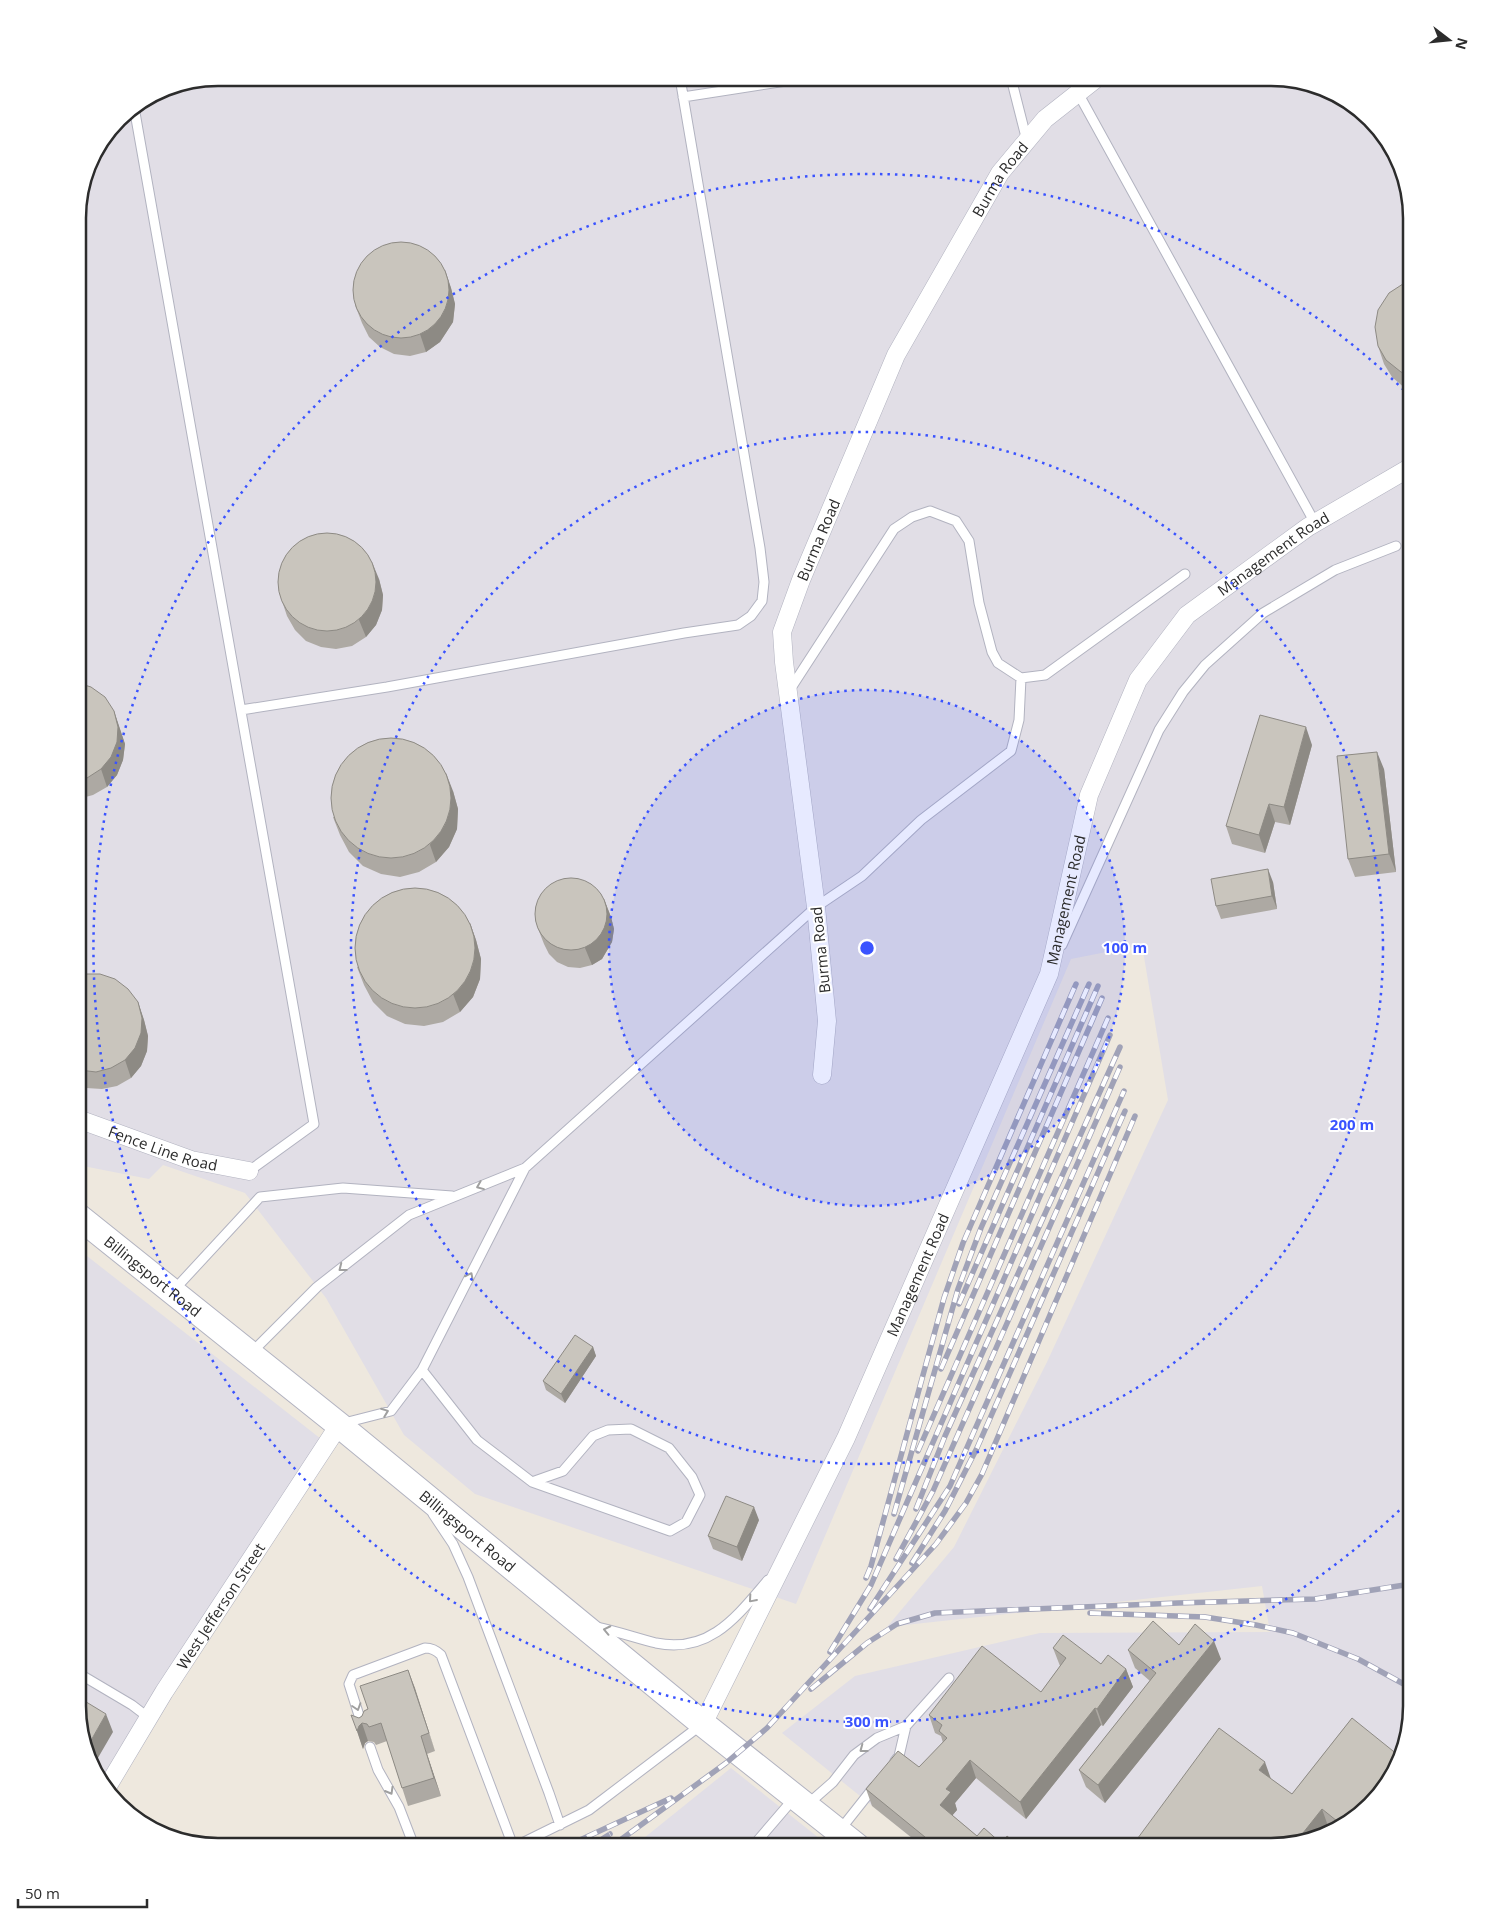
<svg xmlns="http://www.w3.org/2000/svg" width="1489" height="1924" viewBox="0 0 1489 1924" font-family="'Open Sans',sans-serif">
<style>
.industrial{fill:#e1dee6}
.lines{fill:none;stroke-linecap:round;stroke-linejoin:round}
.lane-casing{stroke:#b2b3c0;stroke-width:11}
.street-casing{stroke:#b2b3c0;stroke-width:19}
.secondary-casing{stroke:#b2b3c0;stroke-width:27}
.lane{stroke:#fff;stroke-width:9}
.street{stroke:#fff;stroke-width:18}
.secondary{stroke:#fff;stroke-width:25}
.rail-casing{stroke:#a0a2b7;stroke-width:5.5}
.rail{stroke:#fff;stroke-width:4;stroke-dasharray:11;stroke-linecap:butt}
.wall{fill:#ada9a3}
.shaded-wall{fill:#8d8a84}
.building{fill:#c9c5bd;stroke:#8d8a84}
.oneway{stroke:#a0a0a0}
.ring{fill:none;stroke:#3a53ff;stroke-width:2.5;stroke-dasharray:2.5 5}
.labels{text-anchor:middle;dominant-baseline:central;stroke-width:4;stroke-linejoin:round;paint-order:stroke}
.street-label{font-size:15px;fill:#2c2c2c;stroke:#fff}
.rim{fill:none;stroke:#2c2c2c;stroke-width:2.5}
.centre{fill:#3a53ff;stroke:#fff;stroke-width:2.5}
.ring-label{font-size:15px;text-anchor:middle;font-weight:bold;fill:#3a53ff;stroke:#fff;stroke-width:4;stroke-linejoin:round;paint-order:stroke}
</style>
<rect width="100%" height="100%" fill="#eee8de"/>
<!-- industrial -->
<path class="industrial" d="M 218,78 L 1280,78 L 1341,96 L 1388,140 L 1411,218 L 1411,1706 L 1393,1776 L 1349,1823 L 1271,1846 L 922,1846 L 782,1733 L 855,1676 L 1040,1633 L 1270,1632 L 1262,1586 L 887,1627 L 954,1547 L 1047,1362 L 1168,1100 L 1142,945 L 1071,959 L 796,1604 L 475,1494 L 404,1435 L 326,1298 L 245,1193 L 163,1165 L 149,1179 L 78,1165 L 78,208 L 92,156 L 125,113 L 164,88 Z
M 78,1249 L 330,1446 L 101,1784 L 78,1706 Z
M 731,1768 L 829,1846 L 634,1846 Z"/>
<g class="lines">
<!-- lane casing -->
<g class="lane-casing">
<path id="lane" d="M 1011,78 L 1027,141
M 1078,93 L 1315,523
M 683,97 L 806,78
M 134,107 L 314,1124 L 249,1171
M 789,691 L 894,529 L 912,517 L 930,511 L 956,521 L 969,541 L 979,603 L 992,652 L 998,663 L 1021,678 L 1045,675 L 1185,574
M 241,710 L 387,687 L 684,633 L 738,625 L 751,616 L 762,601 L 764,582 L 760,548 L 680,78
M 1062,945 L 1159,730 L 1183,692 L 1205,665 L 1263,613 L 1335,570 L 1396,546
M 174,1290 L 260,1197 L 343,1188 L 452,1196
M 252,1352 L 317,1287 L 409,1215 L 525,1168 L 816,907 L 862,876 L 921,820 L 1011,751 L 1019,720 L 1021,678
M 422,1370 L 477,1440 L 532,1482 L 670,1531 L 686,1522 L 700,1495 L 692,1477 L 669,1448 L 631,1429 L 608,1430 L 593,1436 L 563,1471 L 532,1482
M 344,1423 L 391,1411 L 422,1370 L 525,1168
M 433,1514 L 453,1544 L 468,1577 L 549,1793 L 560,1825
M 596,1627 C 616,1631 636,1638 656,1643 C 710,1654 737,1616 768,1580
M 78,1673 L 132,1705 L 149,1718
M 363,1728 L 349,1684 L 353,1675 L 425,1648 C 432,1648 436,1650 441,1655 L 513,1846
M 370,1747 L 378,1770 L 399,1807 L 414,1846
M 895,1761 L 899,1756 L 906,1726
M 808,1804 L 833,1782 L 854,1755 L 877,1738 L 906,1726 L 949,1678
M 840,1830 L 874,1787
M 516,1846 L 589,1810 L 701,1725
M 753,1846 L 795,1797"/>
</g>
<!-- street casing -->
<g class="street-casing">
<g id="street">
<path id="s1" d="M 822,1075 L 827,1021 L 816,907 L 784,662 L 782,632 L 801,580 L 896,355 L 1000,173 L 1045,119 L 1097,78"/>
<path id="s2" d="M 78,1119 L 191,1160 L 249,1171"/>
<path id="s3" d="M 703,1724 L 846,1438 L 1049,974 L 1089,795 L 1138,680 L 1187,615 L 1308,527 L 1411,467"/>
<path id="s4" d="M 106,1789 L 164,1692 L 339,1425"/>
</g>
</g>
<!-- secondary casing -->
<g class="secondary-casing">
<g id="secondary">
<path id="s5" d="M 78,1216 L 339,1425 L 703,1724 L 857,1846"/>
</g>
</g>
<!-- lane -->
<use href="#lane" class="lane"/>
<!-- street -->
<use href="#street" class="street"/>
<!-- secondary -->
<use href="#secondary" class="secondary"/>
<!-- rail casing -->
<g class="rail-casing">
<path id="rail" d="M 959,1304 L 1098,986
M 941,1369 L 1102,998
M 918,1451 L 1108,1018
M 916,1509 L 945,1436 L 1120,1047
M 894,1514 L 958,1289 L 981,1228 L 1089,984
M 896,1559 L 933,1491 L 1120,1067
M 912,1563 L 945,1511 L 977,1448 L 1125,1111
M 866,1578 L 871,1566 L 944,1298 L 963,1243 L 1076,984
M 870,1609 L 950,1486 L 1124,1091
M 1090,1613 L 1205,1617 L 1256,1625 L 1293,1633 L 1358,1659 L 1411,1688
M 830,1652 L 871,1585 L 1110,1035
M 811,1689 L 867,1643 L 897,1624 L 935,1613 L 1178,1603 L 1315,1599 L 1411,1584
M 567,1846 L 671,1798
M 591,1846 L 610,1834
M 612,1846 L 726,1763 L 767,1728 L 936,1544 L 966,1503 L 982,1474 L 1135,1116"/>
</g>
<!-- rail -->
<use href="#rail" class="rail"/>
</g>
<!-- wall -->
<path class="wall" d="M 445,270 L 451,288 L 455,304 L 453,322 L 440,342 L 426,352 L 410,356 L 394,354 L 380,347 L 369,337 L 362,323 L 355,305 Z
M 1412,281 L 1412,391 L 1407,390 L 1392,377 L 1384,364 L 1378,346 Z
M 379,579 L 383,595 L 382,610 L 376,625 L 366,637 L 352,646 L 336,649 L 321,647 L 306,641 L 295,630 L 287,616 L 281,598 Z
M 78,683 L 114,711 L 125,744 L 123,760 L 117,775 L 107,787 L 93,795 L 78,799 Z
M 1312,745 L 1290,825 L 1275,822 L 1265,853 L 1232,844 L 1226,826 Z
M 1384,769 L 1396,872 L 1355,877 L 1348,859 Z
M 453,791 L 458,809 L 457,829 L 449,847 L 436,862 L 419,872 L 400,877 L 381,874 L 363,866 L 349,852 L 340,835 L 333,817 Z
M 1273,882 L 1277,909 L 1221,919 L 1216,906 Z
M 604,899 L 611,917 L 614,929 L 612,942 L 602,959 L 592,965 L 580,968 L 568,967 L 557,962 L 549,954 L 544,944 L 537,926 Z
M 470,923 L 476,940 L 481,959 L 480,979 L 473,997 L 460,1012 L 443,1022 L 424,1026 L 405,1024 L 387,1016 L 373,1002 L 364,985 L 357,967 Z
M 78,977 L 138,1002 L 144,1020 L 148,1036 L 147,1051 L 141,1066 L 131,1078 L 117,1086 L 102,1089 L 86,1088 L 78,1084 Z
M 593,1347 L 596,1356 L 565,1403 L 546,1390 L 543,1381 Z
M 759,1520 L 742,1561 L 713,1549 L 708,1536 Z
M 1179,1645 L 1221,1659 L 1105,1803 L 1086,1787 L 1079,1770 L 1150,1681 L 1135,1668 L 1128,1650 Z
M 1053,1648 L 1101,1664 L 1126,1669 L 1133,1687 L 1103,1726 L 1101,1725 L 1026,1819 L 976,1778 L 955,1803 L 957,1810 L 952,1815 L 977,1836 L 1002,1844 L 1019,1846 L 922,1846 L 872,1806 L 866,1789 L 919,1767 L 943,1743 L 941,1736 L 935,1733 L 929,1715 L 1041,1692 L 1060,1666 Z
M 408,1670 L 435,1751 L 427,1754 L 441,1796 L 408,1806 L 387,1741 L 376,1745 L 374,1742 L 368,1741 L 365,1743 L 363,1749 L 357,1731 L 359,1718 L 362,1716 L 368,1709 Z
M 1352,1718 L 1349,1823 L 1331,1828 L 1328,1826 L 1325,1830 L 1271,1846 L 1132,1846 L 1271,1779 L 1292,1794 Z"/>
<!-- shaded-wall -->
<path class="shaded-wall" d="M 445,270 L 451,288 L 455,304 L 453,322 L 440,342 L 426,352 L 420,334 Z
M 372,562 L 379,579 L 383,595 L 382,610 L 376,625 L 366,637 L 359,620 Z
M 114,711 L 125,744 L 123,760 L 117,775 L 107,787 L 101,769 Z
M 1306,727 L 1312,745 L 1290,825 L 1284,807 Z
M 1377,752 L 1384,769 L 1396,872 L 1389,854 Z
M 446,773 L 453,791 L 458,809 L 457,829 L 449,847 L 436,862 L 430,845 Z
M 1269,804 L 1275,822 L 1265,853 L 1259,835 Z
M 1268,869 L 1273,882 L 1277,909 L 1272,896 Z
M 604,899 L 611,917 L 614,929 L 612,942 L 602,959 L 592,965 L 585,948 Z
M 470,923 L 476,940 L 481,959 L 480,979 L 473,997 L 460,1012 L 453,994 Z
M 138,1002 L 144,1020 L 148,1036 L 147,1051 L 141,1066 L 131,1078 L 125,1060 Z
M 593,1347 L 596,1356 L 565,1403 L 561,1394 Z
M 754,1507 L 759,1520 L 742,1561 L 737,1547 Z
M 1214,1641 L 1221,1659 L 1105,1803 L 1098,1785 Z
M 1126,1669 L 1133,1687 L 1103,1726 L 1097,1709 Z
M 408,1670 L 415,1688 L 435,1751 Z
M 1095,1708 L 1101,1725 L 1026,1819 L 1020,1802 Z
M 106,1714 L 113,1732 L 95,1763 L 89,1744 Z
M 362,1723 L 368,1741 L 365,1743 L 363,1749 L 357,1731 L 359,1726 Z
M 421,1736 L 441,1796 L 434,1778 Z
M 970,1760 L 976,1778 L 955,1803 L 957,1810 L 946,1823 L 940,1805 L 946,1789 Z
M 1265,1762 L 1271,1779 L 1259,1770 Z
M 1322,1809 L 1328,1826 L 1325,1830 L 1299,1838 Z
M 1232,1839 L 1234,1846 L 1226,1846 Z"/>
<!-- building -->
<path class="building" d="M353 290a48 48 0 1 1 96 0a48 48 0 1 1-96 0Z
M 1412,281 L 1412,375 L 1401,372 L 1386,360 L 1378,346 L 1375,327 L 1378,310 L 1389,293 L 1406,282 Z
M278 582a49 49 0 1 1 98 0a49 49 0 1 1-98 0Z
M 78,683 L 91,687 L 105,697 L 114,711 L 118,727 L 117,742 L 111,757 L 101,769 L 87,778 L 78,779 Z
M 1260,715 L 1306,727 L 1284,807 L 1269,804 L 1259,835 L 1226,826 Z
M331 798a60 60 0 1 1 120 0a60 60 0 1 1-120 0Z
M 1377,752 L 1389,854 L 1348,859 L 1337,756 Z
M 1268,869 L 1272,896 L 1216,906 L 1211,879 Z
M535 914a36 36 0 1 1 72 0a36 36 0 1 1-72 0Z
M355 948a60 60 0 1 1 120 0a60 60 0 1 1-120 0Z
M 83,974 L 100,974 L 115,979 L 128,989 L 138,1002 L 142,1018 L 141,1033 L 135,1048 L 125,1060 L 111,1068 L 96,1072 L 80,1070 L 78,1069 L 78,977 Z
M 575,1335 L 593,1347 L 561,1394 L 543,1381 Z
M 726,1496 L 754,1507 L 737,1547 L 708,1536 Z
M 1153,1621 L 1179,1645 L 1195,1624 L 1214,1641 L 1098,1785 L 1079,1770 L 1156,1673 L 1128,1650 Z
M 1063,1635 L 1101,1664 L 1108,1655 L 1126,1669 L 1097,1709 L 1095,1708 L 1020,1802 L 970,1760 L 946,1789 L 951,1792 L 940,1805 L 977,1836 L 984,1828 L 1002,1844 L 1007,1836 L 1019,1846 L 936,1846 L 866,1789 L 898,1751 L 919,1767 L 947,1738 L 939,1731 L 942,1725 L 929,1715 L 982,1646 L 1041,1692 L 1066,1658 L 1053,1648 Z
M 408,1670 L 429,1733 L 421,1736 L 434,1778 L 402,1788 L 381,1723 L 369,1727 L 367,1724 L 362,1723 L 359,1726 L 357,1731 L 351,1715 L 359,1718 L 362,1716 L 364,1711 L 368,1709 L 360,1686 Z
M 78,1697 L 106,1714 L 89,1744 L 78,1706 Z
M 1352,1718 L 1398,1755 L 1393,1776 L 1349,1823 L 1342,1825 L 1322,1809 L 1299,1838 L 1271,1846 L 1242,1846 L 1232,1839 L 1226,1846 L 1132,1846 L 1219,1728 L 1265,1762 L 1259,1770 L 1292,1794 Z
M 1103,1839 L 1113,1846 L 1098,1846 Z"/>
<!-- one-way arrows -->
<defs><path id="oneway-chevron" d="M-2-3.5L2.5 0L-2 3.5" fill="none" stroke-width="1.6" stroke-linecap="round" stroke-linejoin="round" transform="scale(1.25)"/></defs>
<g class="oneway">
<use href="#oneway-chevron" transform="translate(480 1186) rotate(158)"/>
<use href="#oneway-chevron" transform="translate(342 1268) rotate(142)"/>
<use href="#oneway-chevron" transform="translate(470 1276) rotate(-63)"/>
<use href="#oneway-chevron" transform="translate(385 1412) rotate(-21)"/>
<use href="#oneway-chevron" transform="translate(752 1599) rotate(131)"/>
<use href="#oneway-chevron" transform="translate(607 1630) rotate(-168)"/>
<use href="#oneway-chevron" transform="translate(357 1707) rotate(72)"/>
<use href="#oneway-chevron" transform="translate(863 1749) rotate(143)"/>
<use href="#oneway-chevron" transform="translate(390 1791) rotate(60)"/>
</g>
<!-- distance rings -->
<circle cx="867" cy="948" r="258" fill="#3a53ff" fill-opacity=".12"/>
<g class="ring">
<circle cx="867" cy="948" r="258"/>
<circle cx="867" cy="948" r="516"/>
<path d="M1410 1500A774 774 0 1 1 1410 396"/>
</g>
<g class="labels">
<!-- street labels -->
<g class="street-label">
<text stroke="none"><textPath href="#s1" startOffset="950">Burma Road</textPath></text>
<text stroke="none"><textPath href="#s1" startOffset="545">Burma Road</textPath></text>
<text stroke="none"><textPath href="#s3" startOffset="1322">Management Road</textPath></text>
<text stroke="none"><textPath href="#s3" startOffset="902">Management Road</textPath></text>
<text transform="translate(820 950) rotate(-96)">Burma Road</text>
<text stroke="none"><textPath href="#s2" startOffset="90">Fence Line Road</textPath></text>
<text stroke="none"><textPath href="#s3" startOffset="498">Management Road</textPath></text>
<text stroke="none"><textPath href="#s5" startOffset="96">Billingsport Road</textPath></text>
<text stroke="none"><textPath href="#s5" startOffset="501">Billingsport Road</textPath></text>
<text stroke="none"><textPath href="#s4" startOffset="216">West Jefferson Street</textPath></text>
</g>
</g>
<!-- crop -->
<path d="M0 0H1489V1924H0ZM218 86H1271A132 132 0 0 1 1403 218V1706A132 132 0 0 1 1271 1838H218A132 132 0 0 1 86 1706V218A132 132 0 0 1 218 86Z" fill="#fff" fill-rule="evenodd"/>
<path class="rim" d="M218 86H1271A132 132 0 0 1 1403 218V1706A132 132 0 0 1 1271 1838H218A132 132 0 0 1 86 1706V218A132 132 0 0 1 218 86Z"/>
<circle cx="867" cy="948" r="8" class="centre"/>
<g class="ring-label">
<text x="1125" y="953">100 m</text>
<text x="1352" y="1130">200 m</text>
<text x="867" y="1727">300 m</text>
</g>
<!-- north arrow -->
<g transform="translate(1449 40) rotate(106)" stroke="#ffffff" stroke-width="4" paint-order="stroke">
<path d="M0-4L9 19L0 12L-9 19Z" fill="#2c2c2c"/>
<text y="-8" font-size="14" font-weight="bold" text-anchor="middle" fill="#2c2c2c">N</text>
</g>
<!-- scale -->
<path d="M18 1899v8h129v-8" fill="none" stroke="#2c2c2c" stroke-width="2.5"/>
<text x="25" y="1899" font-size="15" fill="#2c2c2c" stroke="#ffffff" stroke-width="4" paint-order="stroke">50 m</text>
</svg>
